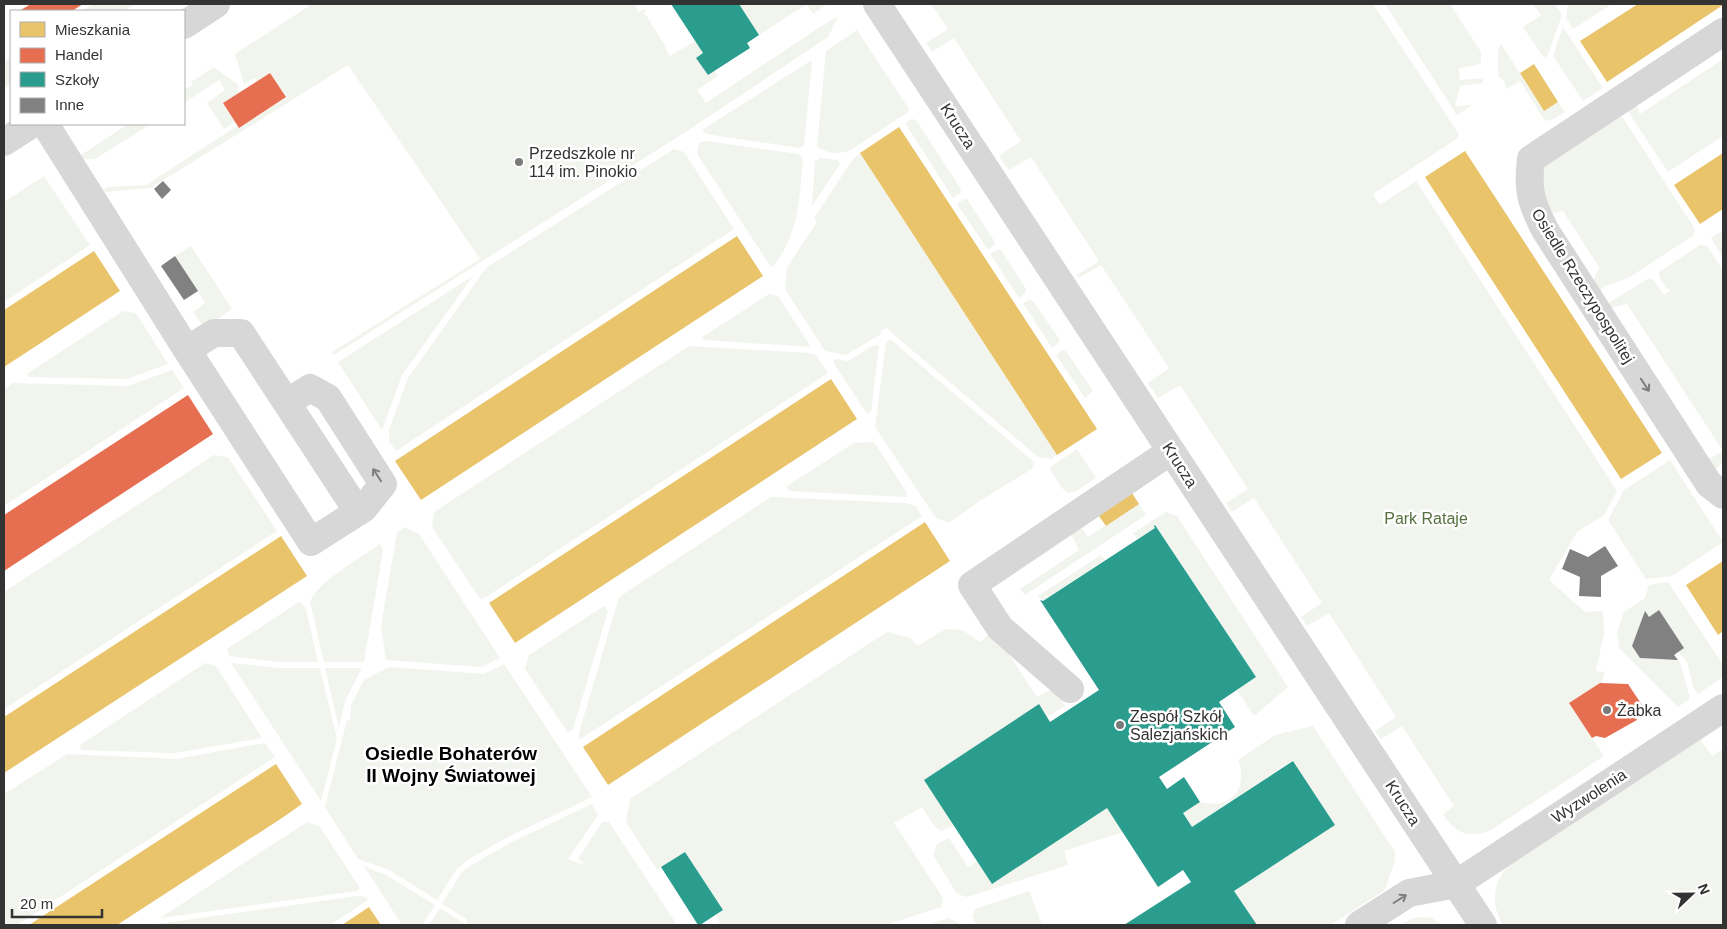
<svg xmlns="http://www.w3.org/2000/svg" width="1727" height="929" viewBox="0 0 1727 929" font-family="Helvetica,sans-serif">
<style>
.green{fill:#f1f5ed}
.homes{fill:#e9c46a}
.shops{fill:#e76f51}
.schools{fill:#2a9d8f}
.building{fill:#818181}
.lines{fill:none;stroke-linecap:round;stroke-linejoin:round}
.minor{stroke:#d7d7d7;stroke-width:28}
.oneway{stroke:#7d7d7d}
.poi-dot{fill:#7a7a7a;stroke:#fff;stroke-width:2}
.labels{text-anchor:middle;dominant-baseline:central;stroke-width:5;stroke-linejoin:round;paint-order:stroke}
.street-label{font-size:16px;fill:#333;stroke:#fff}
.poi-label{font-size:16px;fill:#333;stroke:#fff;text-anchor:start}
.park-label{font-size:16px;fill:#56703f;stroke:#fff}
.quarter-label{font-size:19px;font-weight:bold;fill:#000;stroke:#fff}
</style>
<rect width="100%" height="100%" fill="#fff"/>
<!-- green -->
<path class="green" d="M 94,4 L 135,4 L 124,11 L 82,11 Z
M 312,4 L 634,4 L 639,12 L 645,9 L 646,11 L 644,12 L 666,47 L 665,48 L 670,56 L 695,41 L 703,53 L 696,58 L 708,75 L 715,71 L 718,76 L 697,90 L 706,103 L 826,23 L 838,17 L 828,37 L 684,133 L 334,355 L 332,352 L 480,259 L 348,65 L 151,188 L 105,192 L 103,190 L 108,187 L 146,185 L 237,126 L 239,127 L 286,97 L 270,73 L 257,81 L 254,78 L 244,84 L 235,54 Z
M 739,4 L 807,4 L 759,35 Z
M 807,4 L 827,4 L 813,14 Z
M 931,4 L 1373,4 L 1459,134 L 1458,138 L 1373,194 L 1380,205 L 1416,181 L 1617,491 L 1604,515 L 1577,532 L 1549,580 L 1585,612 L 1603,611 L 1604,633 L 1596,671 L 1604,672 L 1602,683 L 1570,705 L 1604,756 L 1491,830 C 1468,839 1456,834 1443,814 L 1454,806 L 1402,726 L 1381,739 L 1375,731 L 1396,717 L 1329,613 L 1307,626 L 1301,617 L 1322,603 L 1254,498 L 1232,512 L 1226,503 L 1248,489 L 1180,385 L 1158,398 L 1148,383 L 1169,368 L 1101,265 L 1079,278 L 1077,275 L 1099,261 L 1031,157 L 1009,170 L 999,156 L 1021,141 L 954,38 L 932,52 L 926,43 L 948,29 Z
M 1385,4 L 1450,4 L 1481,52 L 1481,62 L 1477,65 L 1459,68 L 1460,80 L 1483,78 L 1483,83 L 1460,86 L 1455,106 L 1472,105 L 1457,115 Z
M 1533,4 L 1555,4 L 1562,15 L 1548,55 L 1544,58 L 1523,27 L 1541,15 Z
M 1568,4 L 1612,4 L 1573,29 L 1566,18 Z
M 1563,27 L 1603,88 L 1583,101 L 1553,56 Z
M 857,30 L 909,109 L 908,112 L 849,151 C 839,154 825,154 817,146 L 826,51 Z
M 1501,44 L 1544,111 L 1558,102 L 1565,112 L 1554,119 L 1545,121 L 1520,81 L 1507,89 L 1504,81 L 1498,76 L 1498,50 Z
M 11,57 L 11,84 L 4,89 L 4,62 Z
M 1723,59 L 1723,136 L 1668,172 L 1629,113 L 1630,101 L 1633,99 L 1640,114 Z
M 812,60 L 804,145 L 800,148 L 706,134 L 702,130 Z
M 214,67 L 237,84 L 239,88 L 237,90 L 239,93 L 223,103 L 235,122 L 224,129 L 207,103 L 225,90 L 219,80 L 184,103 L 184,90 L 192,85 L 191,82 Z
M 1611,113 L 1623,118 L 1695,229 L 1694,235 L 1630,277 L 1606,286 L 1594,295 L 1590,288 L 1599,267 L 1563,211 L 1543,216 L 1539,204 L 1544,163 Z
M 912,119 L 916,120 L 961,189 L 960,193 L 953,198 L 905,123 Z
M 128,124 L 151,124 L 95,159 L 83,159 L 81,155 Z
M 705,141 L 799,154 L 803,159 C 800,193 799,226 781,255 C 778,260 776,264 771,267 L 697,154 L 699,143 Z
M 674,149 L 684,152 L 734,229 L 396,451 L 389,441 L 389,430 L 408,378 L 486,268 Z
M 860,153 L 1057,455 L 1051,459 L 1038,457 L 886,328 L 881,331 L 881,334 L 846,355 L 825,351 L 785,289 L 787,267 L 817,222 L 814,218 L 853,159 Z
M 820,158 L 838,160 L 840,164 L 812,206 L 815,161 Z
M 44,176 L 90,245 L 4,302 L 4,202 Z
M 964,199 L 967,199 L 995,242 L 994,245 L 988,250 L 957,204 Z
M 1723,230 L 1723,258 L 1711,238 Z
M 1700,245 L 1707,246 L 1723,270 L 1723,461 L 1711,474 L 1703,462 L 1723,451 L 1627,304 L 1604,309 L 1602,307 L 1649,278 L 1654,280 L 1664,295 L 1671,290 L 1666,288 L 1659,276 L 1659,272 Z
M 191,246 L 232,309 L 204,328 L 193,312 L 205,303 L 175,256 Z
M 997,250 L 1001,250 L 1026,289 L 1025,294 L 1019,298 L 990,254 Z
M 473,276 L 402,375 L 382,430 L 338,362 Z
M 769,294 L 778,296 L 811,347 L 705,340 L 701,338 Z
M 1029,300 L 1033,301 L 1060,340 L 1058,344 L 1052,348 L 1023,303 Z
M 123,311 L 136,313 L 168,364 L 127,379 L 29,377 L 27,374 Z
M 890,339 L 1034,462 L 1032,469 L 981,500 L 949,523 L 936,518 L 875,427 L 886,342 Z
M 874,345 L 879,346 L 871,412 L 867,414 L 833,362 L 835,359 L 848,361 Z
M 689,346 L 808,353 L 816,355 L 828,373 L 483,599 L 480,599 L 432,527 L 434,512 Z
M 1062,350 L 1066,351 L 1093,391 L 1085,398 L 1056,355 Z
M 172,370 L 184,388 L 4,506 L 4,389 L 13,383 L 128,386 Z
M 874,442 L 907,493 L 906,497 L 788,491 L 787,486 L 854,443 Z
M 1077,449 L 1096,478 L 1076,491 L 1068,493 L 1062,488 L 1049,468 Z
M 214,455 L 228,457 L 277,531 L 4,709 L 4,592 Z
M 1670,460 L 1723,542 L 1672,576 L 1646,579 L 1608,520 L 1624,490 Z
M 771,497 L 905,503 L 916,506 L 922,516 L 579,740 L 579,733 L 619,597 Z
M 1139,504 L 1146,515 L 1025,595 L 1020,589 L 1079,550 L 1069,530 L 1079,524 L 1088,537 Z
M 1166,512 L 1177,516 L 1288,687 L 1254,716 L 1237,690 L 1256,678 L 1156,526 L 1154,526 L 1155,528 L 1137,539 L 1133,533 Z
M 405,527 L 419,534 L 500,658 L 482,667 L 386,660 L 381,626 L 397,532 Z
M 380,544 L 383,550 L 364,662 L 324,662 L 310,602 C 318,581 361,558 380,544 Z
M 1101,555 L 1105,560 L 1043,601 L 1038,596 Z
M 1668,582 L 1723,665 L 1723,677 L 1698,694 L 1694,689 L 1687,662 L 1645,612 L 1640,658 L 1678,660 L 1681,665 L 1690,699 L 1678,707 L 1619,648 L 1617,632 L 1624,612 L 1645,598 L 1649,585 Z
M 299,602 L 305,606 L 318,662 L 278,662 L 229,656 L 227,649 Z
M 604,606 L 608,611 L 573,729 L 568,733 L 525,669 L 529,655 Z
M 946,629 L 962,630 L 980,642 L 993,630 L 1037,697 L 1051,690 L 1057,694 L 1065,706 L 1047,717 L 1039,704 L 924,780 L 954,825 L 941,831 L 935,827 L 922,807 L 894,823 L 943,898 L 941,907 L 886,925 L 721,925 L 716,915 L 723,910 L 685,852 L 657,870 L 626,822 L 630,799 L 887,632 L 911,638 L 917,646 Z
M 205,663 L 216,666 L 262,738 L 175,753 L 81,750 L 80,745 Z
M 231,663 L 279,668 L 320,668 L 337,739 L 321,801 Z
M 504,664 L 592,797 L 508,837 L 467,860 L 456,870 L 437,900 L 389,870 L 358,859 L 325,807 L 347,720 L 350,720 L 351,705 L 364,680 L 389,667 L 484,674 Z
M 325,668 L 362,668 L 345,701 L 339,728 Z
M 1313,726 L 1395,852 L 1395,860 L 1385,890 L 1331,925 L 1257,925 L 1234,891 L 1334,825 L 1336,826 L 1293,760 L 1192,827 L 1183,813 L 1200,802 C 1230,810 1249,789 1238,760 L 1275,735 Z
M 1700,739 L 1712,756 L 1723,749 L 1723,925 L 1503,925 C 1491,904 1492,886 1507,867 Z
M 265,743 L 275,757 L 17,925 L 4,925 L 4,794 L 67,754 L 176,759 Z
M 592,804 L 598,815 L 568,859 L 582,864 L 583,862 L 578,859 L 602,822 L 609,822 L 677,925 L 429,925 L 440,908 L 467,925 L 467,919 L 442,904 L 461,873 L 471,865 L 512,842 Z
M 1107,808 L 1123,832 L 1064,851 L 1068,865 L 967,897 L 957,894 L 933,855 L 937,844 L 949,838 L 968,867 L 978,861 L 992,884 Z
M 307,822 L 320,827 L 360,888 L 357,891 L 160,918 Z
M 364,866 L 386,875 L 435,905 L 422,925 L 402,925 Z
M 1029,891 L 1042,925 L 977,925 L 972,917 L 975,909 Z
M 358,896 L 366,897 L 368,900 L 330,925 L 149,925 Z
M 1422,917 L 1432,918 L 1443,925 L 1400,925 L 1413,918 Z
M 948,918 L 959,923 L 961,925 L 927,925 Z"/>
<!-- homes -->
<path class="homes" d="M 1638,4 L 1723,4 L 1723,5 L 1607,82 L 1580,41 Z
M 1534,64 L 1558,102 L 1544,111 L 1520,73 Z
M 899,127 L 1097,429 L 1057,455 L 860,153 Z
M 1465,151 L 1662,453 L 1621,479 L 1425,177 Z
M 1723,153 L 1723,209 L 1700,224 L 1674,185 Z
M 737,236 L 763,276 L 421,500 L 395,461 Z
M 94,251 L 120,291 L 4,367 L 4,310 Z
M 831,379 L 857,419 L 515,643 L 489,603 Z
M 1130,490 L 1139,504 L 1106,526 L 1096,512 Z
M 925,522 L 950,561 L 608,785 L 583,747 Z
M 281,536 L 307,576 L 4,773 L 4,717 Z
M 1723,561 L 1723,631 L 1718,635 L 1686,585 Z
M 276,764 L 302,804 L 282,818 L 117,925 L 29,925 Z
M 369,907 L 381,925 L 342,925 Z"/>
<!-- shops -->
<path class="shops" d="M 31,4 L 83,4 L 72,11 L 19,11 Z
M 270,73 L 286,97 L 239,128 L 223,103 Z
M 188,395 L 213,434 L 4,571 L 4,515 Z
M 1600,683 L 1628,684 L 1644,708 L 1639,711 L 1636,718 L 1637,720 L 1605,738 L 1596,736 L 1592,738 L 1569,703 Z"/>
<!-- schools -->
<path class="schools" d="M 671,4 L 739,4 L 759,35 L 747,43 L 750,48 L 708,75 L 696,58 L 703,53 Z
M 1155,525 L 1256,677 L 1219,702 L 1235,727 L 1159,777 L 1167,789 L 1184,777 L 1200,802 L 1183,813 L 1192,827 L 1293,761 L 1335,825 L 1234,891 L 1257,925 L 1124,925 L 1191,882 L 1183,870 L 1158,887 L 1107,808 L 992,884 L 924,780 L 1039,704 L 1050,722 L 1099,690 L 1040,600 L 1043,601 L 1155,528 L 1154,526 Z
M 685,852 L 723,910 L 700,925 L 698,925 L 661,867 Z"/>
<!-- building -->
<path class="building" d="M 163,181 L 171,190 L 162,199 L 154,189 Z
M 175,256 L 198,291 L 184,300 L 161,266 Z
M 1605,546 L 1618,566 L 1601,576 L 1601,597 L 1579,596 L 1580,577 L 1562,569 L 1570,549 L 1588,557 Z
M 1659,610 L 1684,648 L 1674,655 L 1678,660 L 1640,658 L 1632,646 L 1645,611 L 1649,617 Z"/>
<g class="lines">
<!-- minor -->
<path class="minor" d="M 877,4 L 1483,925
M 184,25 L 216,4
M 1723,32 L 1531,159 C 1527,191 1531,202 1545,230 L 1709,484 L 1723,495
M 45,124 L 187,350
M 4,142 L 32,124
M 214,333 L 241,333 L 358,512 L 311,542 L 187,350 Z
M 287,403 L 310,388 L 328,398 L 383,484 L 364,508 L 358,512
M 1070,689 L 1000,628 L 972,585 L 1171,451
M 1359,925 L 1409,893 L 1456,884 L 1723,708"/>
</g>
<!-- one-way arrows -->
<defs><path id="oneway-shaft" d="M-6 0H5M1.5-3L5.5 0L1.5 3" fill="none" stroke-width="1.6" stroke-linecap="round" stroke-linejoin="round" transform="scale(1.25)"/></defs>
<g class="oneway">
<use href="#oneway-shaft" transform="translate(1645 385) rotate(57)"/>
<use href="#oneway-shaft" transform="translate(377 475) rotate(-123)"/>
<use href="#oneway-shaft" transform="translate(1400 899) rotate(-32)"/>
</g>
<!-- markers -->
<g class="poi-dot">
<circle cx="519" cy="162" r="5"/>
<circle cx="1607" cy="710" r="5"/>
<circle cx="1120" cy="725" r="5"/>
</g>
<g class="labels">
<!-- street labels -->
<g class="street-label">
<text transform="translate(958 126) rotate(57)">Krucza</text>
<text transform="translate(1583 286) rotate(58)">Osiedle Rzeczypospolitej</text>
<text transform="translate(1180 465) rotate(57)">Krucza</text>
<text transform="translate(1589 796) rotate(-33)">Wyzwolenia</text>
<text transform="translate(1403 803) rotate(57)">Krucza</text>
</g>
<!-- poi labels -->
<g class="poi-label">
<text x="529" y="153">Przedszkole nr<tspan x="529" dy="18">114 im. Pinokio</tspan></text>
<text x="1617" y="710">Żabka</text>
<text x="1130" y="716">Zespół Szkół<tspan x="1130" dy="18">Salezjańskich</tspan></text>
</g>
<!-- park labels -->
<g class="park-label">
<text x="1426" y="518">Park Rataje</text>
</g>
<!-- quarter labels -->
<g class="quarter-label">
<text x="451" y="753">Osiedle Bohaterów<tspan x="451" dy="22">II Wojny Światowej</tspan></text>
</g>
</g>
<!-- border -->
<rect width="1727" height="929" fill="none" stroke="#333333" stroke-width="10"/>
<!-- legend -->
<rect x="10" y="10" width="175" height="115" fill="#ffffff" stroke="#adadad"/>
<rect x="20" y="22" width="25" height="15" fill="#e9c46a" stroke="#adadad"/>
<text x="55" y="35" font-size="15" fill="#333333">Mieszkania</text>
<rect x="20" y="48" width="25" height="15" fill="#e76f51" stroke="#adadad"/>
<text x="55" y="60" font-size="15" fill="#333333">Handel</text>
<rect x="20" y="72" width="25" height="15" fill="#2a9d8f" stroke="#adadad"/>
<text x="55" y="85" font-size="15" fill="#333333">Szkoły</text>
<rect x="20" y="98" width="25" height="15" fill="#818181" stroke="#adadad"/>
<text x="55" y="110" font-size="15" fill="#333333">Inne</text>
<!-- north arrow -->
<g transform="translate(1692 894) rotate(68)" stroke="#ffffff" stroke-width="4" paint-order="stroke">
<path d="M0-4L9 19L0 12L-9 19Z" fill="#333333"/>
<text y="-8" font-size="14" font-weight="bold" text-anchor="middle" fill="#333333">N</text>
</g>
<!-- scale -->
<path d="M12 909v8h90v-8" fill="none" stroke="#333333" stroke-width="2.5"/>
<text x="20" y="909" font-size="15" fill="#333333" stroke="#ffffff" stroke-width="4" paint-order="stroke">20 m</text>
</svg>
